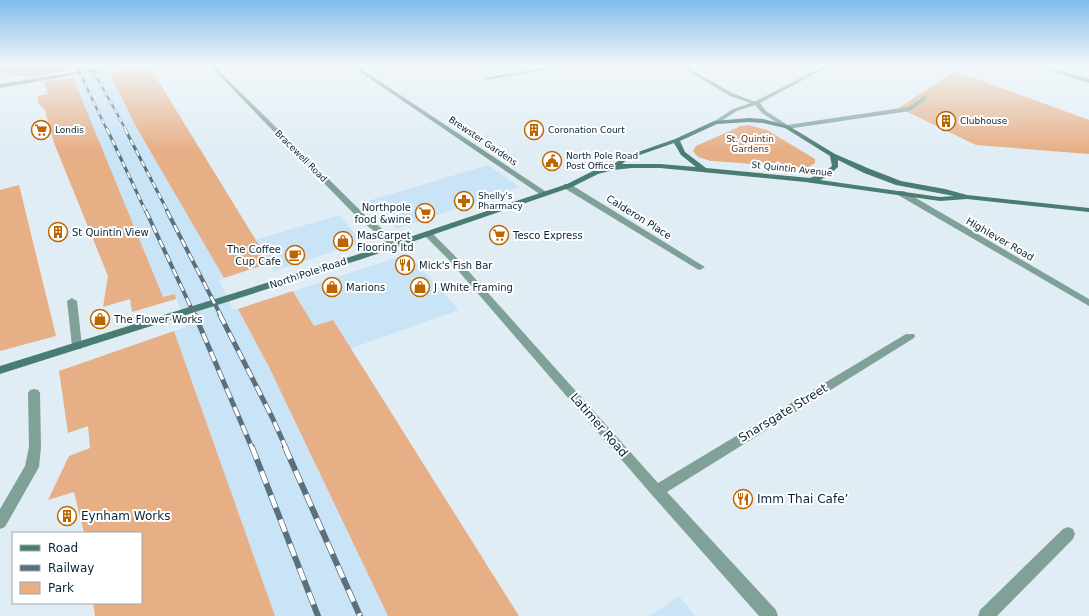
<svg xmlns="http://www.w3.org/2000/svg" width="1089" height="616" viewBox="0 0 1089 616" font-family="'DejaVu Sans',sans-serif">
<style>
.built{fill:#c9e4f7}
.green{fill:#e6af86}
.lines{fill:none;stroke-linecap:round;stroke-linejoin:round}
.service{fill:#80a198;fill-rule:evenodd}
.minor{fill:#80a198;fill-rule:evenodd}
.tertiary{fill:#80a198;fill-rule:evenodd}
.secondary{fill:#497d71;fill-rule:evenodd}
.rail-far4-casing{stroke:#5a707d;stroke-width:2.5}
.rail-far3-casing{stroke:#5a707d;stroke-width:3}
.rail-far2-casing{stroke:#5a707d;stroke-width:4}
.rail-far1-casing{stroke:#5a707d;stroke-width:5}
.rail-casing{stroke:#5a707d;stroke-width:6}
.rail-far4{stroke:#fff;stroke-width:1.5;stroke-dasharray:5;stroke-linecap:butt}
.rail-far3{stroke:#fff;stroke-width:2;stroke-dasharray:6;stroke-linecap:butt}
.rail-far2{stroke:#fff;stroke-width:2.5;stroke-dasharray:8;stroke-linecap:butt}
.rail-far1{stroke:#fff;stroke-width:3.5;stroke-dasharray:10;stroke-linecap:butt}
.rail{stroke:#fff;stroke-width:4.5;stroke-dasharray:13;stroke-linecap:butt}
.labels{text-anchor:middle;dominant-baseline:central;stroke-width:4;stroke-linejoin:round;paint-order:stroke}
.far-poi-label{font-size:9px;fill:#092434;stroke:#fff;text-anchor:start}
.far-park-label{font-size:9px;fill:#593314;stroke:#fff}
.far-street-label{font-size:9px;fill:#092434;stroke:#fff}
.poi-label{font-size:10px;fill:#092434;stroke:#fff;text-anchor:start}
.street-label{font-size:10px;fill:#092434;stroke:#fff}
.near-street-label{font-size:12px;fill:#092434;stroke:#fff}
.near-poi-label{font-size:12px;fill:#092434;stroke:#fff;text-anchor:start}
</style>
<rect width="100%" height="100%" fill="#e0edf5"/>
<!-- built -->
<path class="built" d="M 67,65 L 100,65 L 104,73 L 109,72 L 135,125 L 224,278 L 219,280 L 233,310 L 238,309 L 269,367 L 388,616 L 275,616 L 174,331 L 186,327 L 175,294 L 163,298 Z
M 488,165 L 520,187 L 397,229 L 368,201 Z
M 339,215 L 362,242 L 274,271 L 255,240 Z
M 408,254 L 459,310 L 349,349 L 333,320 L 314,326 L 294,291 Z
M 679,596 L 695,616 L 650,616 Z"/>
<!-- green -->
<path class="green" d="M 0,65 L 67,65 L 70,70 C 52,73 15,82 0,70 Z
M 149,66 L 270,263 L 224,278 L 135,125 L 109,72 Z
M 955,71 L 1089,120 L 1089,154 L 976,145 L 899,108 Z
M 73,78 L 163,297 L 175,294 L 176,299 L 132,312 L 130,299 L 103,307 L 108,276 L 54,143 L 45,110 L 38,103 L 38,96 L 48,94 L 44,81 Z
M 749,125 L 767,130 L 815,159 L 815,163 L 809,167 L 794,167 L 711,161 L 698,157 L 693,151 L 696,146 L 741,126 Z
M 19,185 L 56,336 L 0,351 L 0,190 Z
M 293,291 L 314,326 L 333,320 L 519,616 L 388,616 L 269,367 L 238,309 Z
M 174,331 L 275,616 L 95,616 L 93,603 L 141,603 L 141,533 L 84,533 L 74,492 L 48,500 L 69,456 L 90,448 L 88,426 L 68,433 L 59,371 Z"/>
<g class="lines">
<!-- service -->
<path class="service" d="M 925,96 L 927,97 L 927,99 L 910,111 L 787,129 L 784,127 L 787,125 L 908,107 Z
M 72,298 L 77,301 L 82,346 L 81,349 L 73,349 L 72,346 L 67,301 Z"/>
<!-- minor -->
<path class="minor" d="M 122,65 L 131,65 L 0,88 L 0,84 Z
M 209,65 L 213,65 L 367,217 L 380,227 L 396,243 L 397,245 L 396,247 L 390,247 L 374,231 L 361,221 Z
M 350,65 L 355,65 L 548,193 L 547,195 L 541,195 Z
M 560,65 L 569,65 L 487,80 L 484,78 Z
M 678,65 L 683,65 L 734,94 L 759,103 L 756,105 L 730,96 Z
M 1034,65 L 1040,65 L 1089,79 L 1089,83 Z
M 564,184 L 570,184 L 705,267 L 700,270 L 697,269 L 564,188 Z
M 898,191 L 904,191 L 1089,299 L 1089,306 L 898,195 Z
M 428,231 L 431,232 L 454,255 L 658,483 L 906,334 L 914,334 L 915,336 L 914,338 L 667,492 L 776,610 L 778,616 L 759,616 L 652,495 L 448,259 L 425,236 L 424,234 Z
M 34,389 L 38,390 L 40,393 L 41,447 L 39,467 L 5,527 L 0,529 L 0,509 L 25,466 L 29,447 L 28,393 L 30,390 Z
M 1068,527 L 1073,529 L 1075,534 L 1073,539 L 997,616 L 978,616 L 980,610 L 1063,529 Z"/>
<!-- tertiary -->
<path class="tertiary" d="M 826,65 L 831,65 L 760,103 L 766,111 L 789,126 L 789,128 L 785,128 L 762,113 L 755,105 L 737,111 L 718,123 L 713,122 L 733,109 L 754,102 Z"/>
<!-- secondary -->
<path class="secondary" d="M 749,118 L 763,119 L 789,126 L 835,154 L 870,169 L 901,181 L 945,189 L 967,195 L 1089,208 L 1089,212 L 967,199 L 940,201 L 805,182 L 660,168 L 632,168 L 613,170 L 598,174 L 572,187 L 362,259 L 0,374 L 0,366 L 356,255 L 567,184 L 593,171 L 611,166 L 624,157 L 675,139 L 714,121 ZM 749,122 L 763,123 L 785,128 L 830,156 L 832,166 L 823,173 L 810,178 L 706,168 L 685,152 L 680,141 L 717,124 ZM 674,143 L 681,155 L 696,167 L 660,164 L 622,164 L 628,159 ZM 838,160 L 864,173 L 896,185 L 954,196 L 940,197 L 820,180 L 828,176 L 838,167 Z"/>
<!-- rail-far4 casing -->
<g class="rail-far4-casing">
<path id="rail-far4" d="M 76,65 L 107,130
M 90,65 L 126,130"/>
</g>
<!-- rail-far3 casing -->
<g class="rail-far3-casing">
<path id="rail-far3" d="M 107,129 L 146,212
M 125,129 L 168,212"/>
</g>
<!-- rail-far2 casing -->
<g class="rail-far2-casing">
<path id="rail-far2" d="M 146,211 L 195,316
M 167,211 L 221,316"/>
</g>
<!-- rail-far1 casing -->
<g class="rail-far1-casing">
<path id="rail-far1" d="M 195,315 L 252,448
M 220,315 L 272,417 L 286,448"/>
</g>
<!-- rail casing -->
<g class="rail-casing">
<path id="rail" d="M 252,447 L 318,616
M 285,447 L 360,616"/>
</g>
<!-- rail-far4 -->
<use href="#rail-far4" class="rail-far4"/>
<!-- rail-far3 -->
<use href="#rail-far3" class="rail-far3"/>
<!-- rail-far2 -->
<use href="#rail-far2" class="rail-far2"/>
<!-- rail-far1 -->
<use href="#rail-far1" class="rail-far1"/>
<!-- rail -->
<use href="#rail" class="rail"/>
</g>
<!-- sky -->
<linearGradient id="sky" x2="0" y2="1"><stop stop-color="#81bcec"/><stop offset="0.43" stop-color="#f1f7fa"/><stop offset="1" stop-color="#f1f7fa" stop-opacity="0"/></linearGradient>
<rect width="1089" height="151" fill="url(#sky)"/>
<!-- icons -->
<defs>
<g id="building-ring" transform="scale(1)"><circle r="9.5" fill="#fff" stroke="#bd6500" stroke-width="1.5"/><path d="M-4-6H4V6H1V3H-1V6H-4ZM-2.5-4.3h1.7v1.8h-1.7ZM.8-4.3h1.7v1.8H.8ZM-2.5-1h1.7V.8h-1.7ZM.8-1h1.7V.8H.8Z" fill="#bd6500"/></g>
<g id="supermarket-ring" transform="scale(1)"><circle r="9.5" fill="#fff" stroke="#bd6500" stroke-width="1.5"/><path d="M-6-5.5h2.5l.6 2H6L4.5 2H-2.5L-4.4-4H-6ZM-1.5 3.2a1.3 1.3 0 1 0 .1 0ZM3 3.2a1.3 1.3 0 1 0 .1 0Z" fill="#bd6500"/></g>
<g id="civic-ring" transform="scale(1)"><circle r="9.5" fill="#fff" stroke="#bd6500" stroke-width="1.5"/><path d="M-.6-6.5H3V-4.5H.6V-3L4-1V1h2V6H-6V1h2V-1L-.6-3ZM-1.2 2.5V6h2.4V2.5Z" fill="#bd6500"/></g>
<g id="pharmacy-ring" transform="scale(1)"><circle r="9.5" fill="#fff" stroke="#bd6500" stroke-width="1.5"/><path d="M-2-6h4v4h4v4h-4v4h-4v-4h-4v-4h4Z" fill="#bd6500"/></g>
<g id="shop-ring" transform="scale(1)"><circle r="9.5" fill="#fff" stroke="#bd6500" stroke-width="1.5"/><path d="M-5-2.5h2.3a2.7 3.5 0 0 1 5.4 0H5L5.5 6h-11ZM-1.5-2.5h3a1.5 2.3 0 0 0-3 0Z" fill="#bd6500"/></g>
<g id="cafe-ring" transform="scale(1)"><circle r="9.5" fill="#fff" stroke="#bd6500" stroke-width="1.5"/><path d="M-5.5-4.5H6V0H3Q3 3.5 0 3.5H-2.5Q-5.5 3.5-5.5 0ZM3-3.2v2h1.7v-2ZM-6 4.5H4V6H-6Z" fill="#bd6500"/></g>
<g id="restaurant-ring" transform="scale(1)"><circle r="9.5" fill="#fff" stroke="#bd6500" stroke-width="1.5"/><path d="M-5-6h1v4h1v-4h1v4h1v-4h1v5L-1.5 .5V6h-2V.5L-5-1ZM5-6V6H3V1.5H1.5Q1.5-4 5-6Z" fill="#bd6500"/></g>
</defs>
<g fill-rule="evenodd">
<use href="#building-ring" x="946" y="121"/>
<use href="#supermarket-ring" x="41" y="130"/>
<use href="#building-ring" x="534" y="130"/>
<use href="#civic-ring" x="552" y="161"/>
<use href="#pharmacy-ring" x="464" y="201"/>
<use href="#supermarket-ring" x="425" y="213"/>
<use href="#building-ring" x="58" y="232"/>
<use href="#supermarket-ring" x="499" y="235"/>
<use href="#shop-ring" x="343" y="241"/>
<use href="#cafe-ring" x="295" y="255"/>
<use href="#restaurant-ring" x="405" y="265"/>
<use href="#shop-ring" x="332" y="287"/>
<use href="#shop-ring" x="420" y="287"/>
<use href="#shop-ring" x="100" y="319"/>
<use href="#restaurant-ring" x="743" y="499"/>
<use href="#building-ring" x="67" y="516"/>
</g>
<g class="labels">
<!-- far-poi labels -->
<g class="far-poi-label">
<text x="960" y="121">Clubhouse</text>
<text x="55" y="130">Londis</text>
<text x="548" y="130">Coronation Court</text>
<text x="566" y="156">North Pole Road<tspan x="566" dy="10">Post Office</tspan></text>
<text x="478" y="196">Shelly's<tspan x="478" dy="10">Pharmacy</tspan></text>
</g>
<!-- far-park labels -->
<g class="far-park-label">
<text x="750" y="139">St. Quintin<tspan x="750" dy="10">Gardens</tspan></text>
</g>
<!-- far-street labels -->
<g class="far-street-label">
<text transform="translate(483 141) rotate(34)">Brewster Gardens</text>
<text transform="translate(301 156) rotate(45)">Bracewell Road</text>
<text transform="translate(792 169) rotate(6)">St Quintin Avenue</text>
</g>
<!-- poi labels -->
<g class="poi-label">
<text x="411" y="207" text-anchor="end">Northpole<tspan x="411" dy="12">food &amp;wine</tspan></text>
<text x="72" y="232">St Quintin View</text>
<text x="357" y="235">MasCarpet<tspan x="357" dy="12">Flooring ltd</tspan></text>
<text x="513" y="235">Tesco Express</text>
<text x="281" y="249" text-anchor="end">The Coffee<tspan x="281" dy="12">Cup Cafe</tspan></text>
<text x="419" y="265">Mick's Fish Bar</text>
<text x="346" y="287">Marions</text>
<text x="434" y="287">J White Framing</text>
<text x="114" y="319">The Flower Works</text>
</g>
<!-- street labels -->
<g class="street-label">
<text transform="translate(639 217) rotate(32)">Calderon Place</text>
<text transform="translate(1000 239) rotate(30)">Highlever Road</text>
<text transform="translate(308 273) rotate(-18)">North Pole Road</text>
</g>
<!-- near-street labels -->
<g class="near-street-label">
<text transform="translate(783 413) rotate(-31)">Snarsgate Street</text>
<text transform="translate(599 425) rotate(49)">Latimer Road</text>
</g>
<!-- near-poi labels -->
<g class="near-poi-label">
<text x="757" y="499">Imm Thai Cafe’</text>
<text x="81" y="516">Eynham Works</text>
</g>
</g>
<!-- legend -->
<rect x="12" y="532" width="130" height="72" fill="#ffffff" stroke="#9da7ae"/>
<rect x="20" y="545" width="20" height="6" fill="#497d71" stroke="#9da7ae"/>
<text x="48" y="552" font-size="12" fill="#092434">Road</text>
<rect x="20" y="565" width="20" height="6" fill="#5a707d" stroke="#9da7ae"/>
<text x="48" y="572" font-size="12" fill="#092434">Railway</text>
<rect x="20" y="582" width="20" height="12" fill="#e6af86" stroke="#9da7ae"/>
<text x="48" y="592" font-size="12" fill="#092434">Park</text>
</svg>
